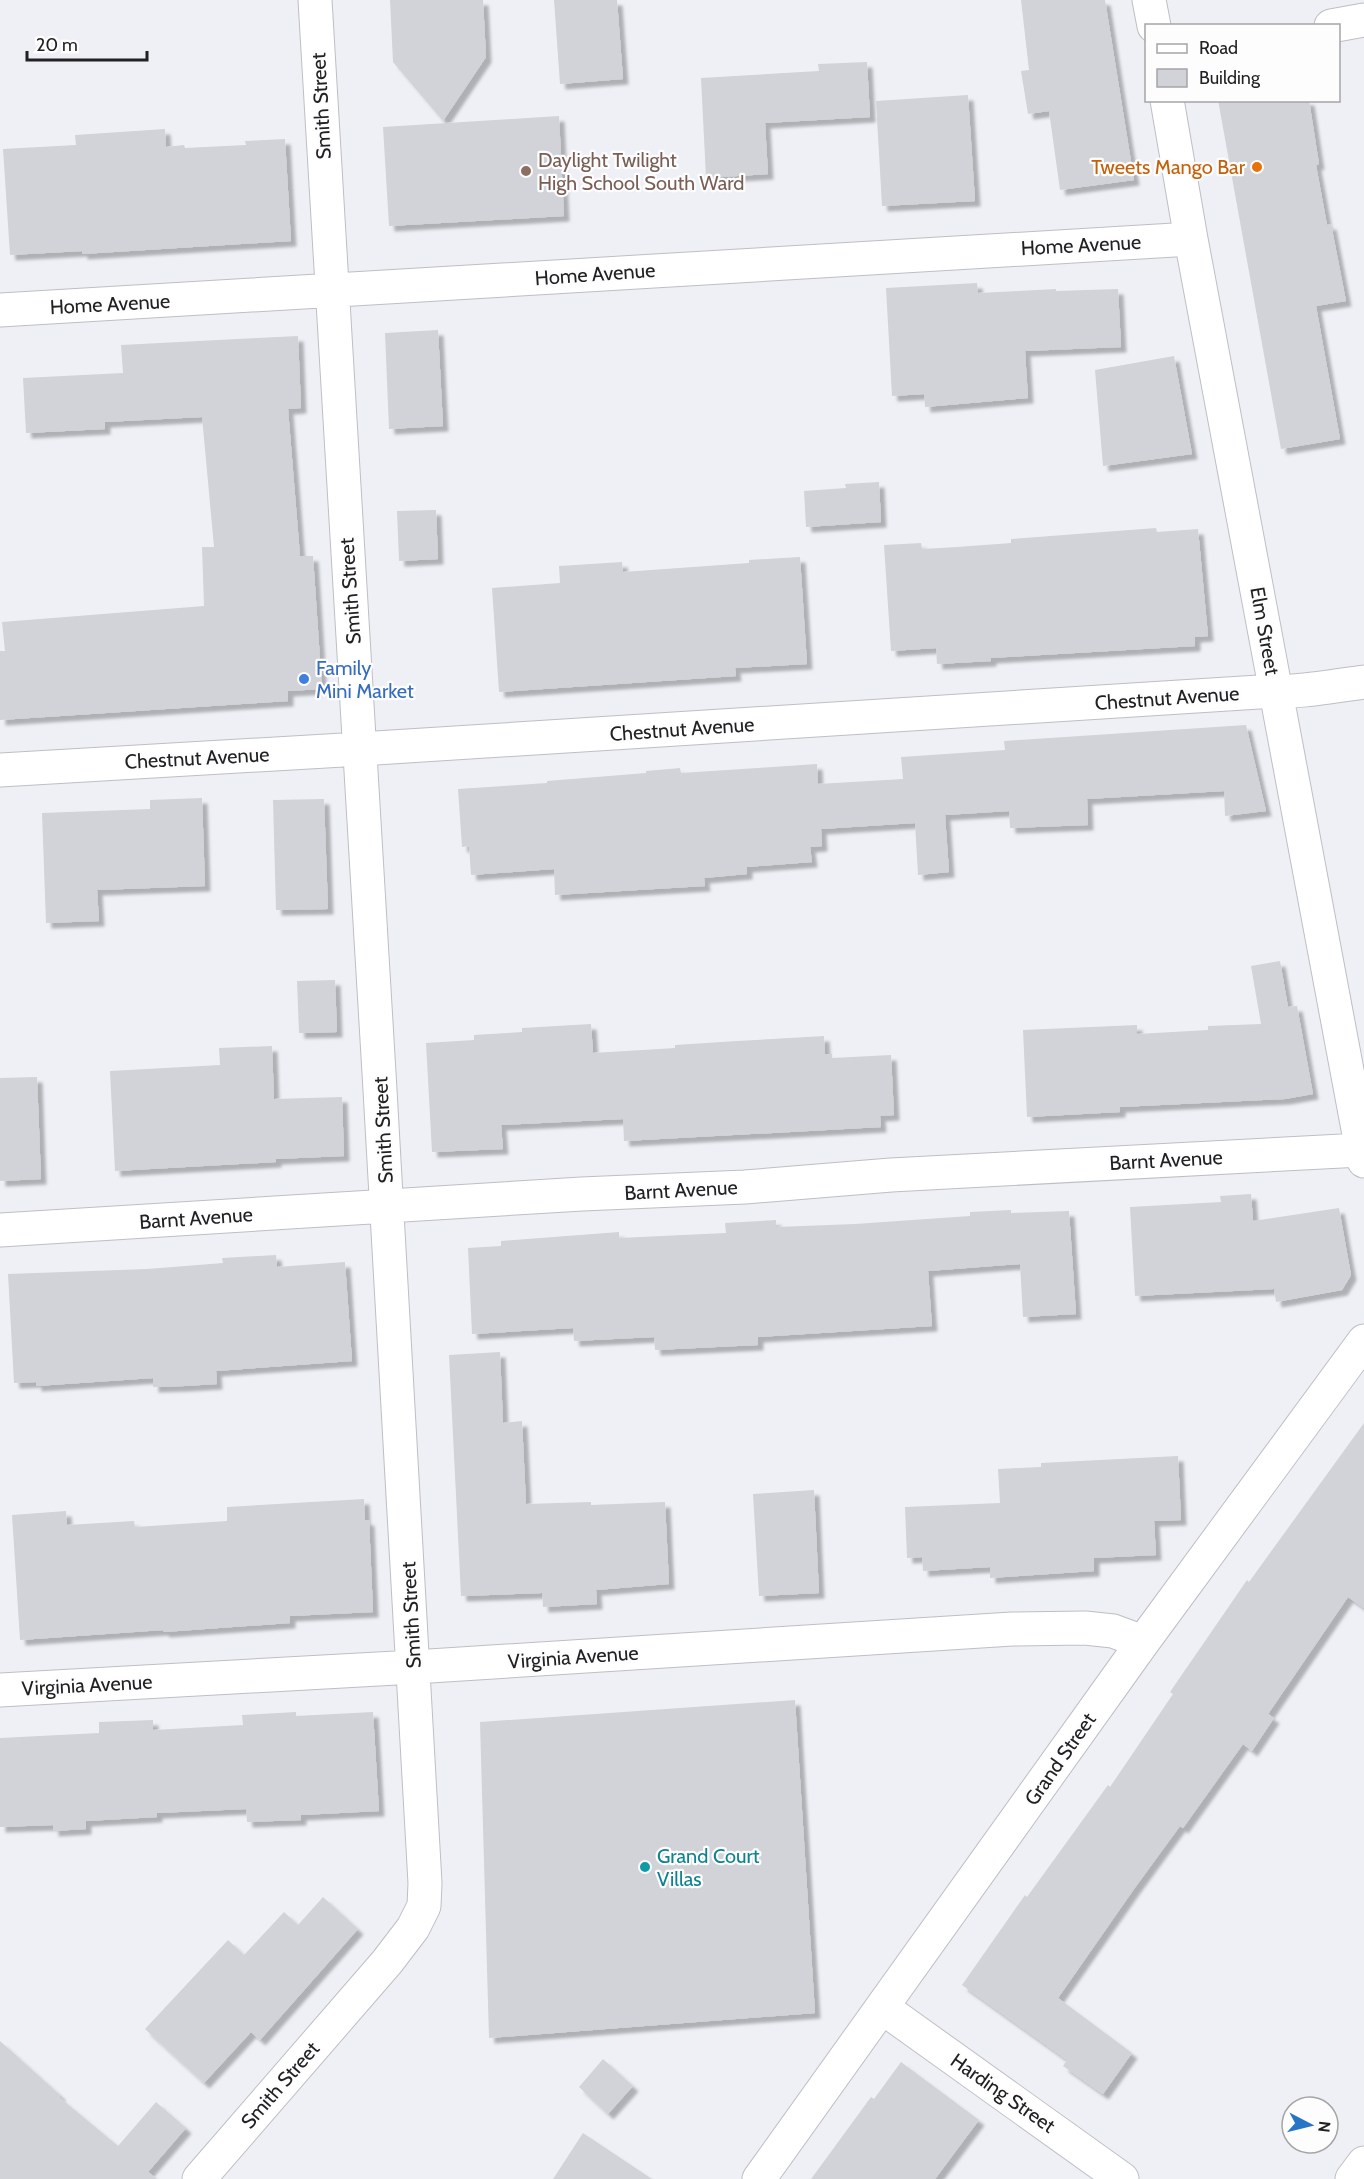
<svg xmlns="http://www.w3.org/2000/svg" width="1364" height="2179" viewBox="0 0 1364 2179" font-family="Cabin,sans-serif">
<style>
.building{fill:#d2d3d9;filter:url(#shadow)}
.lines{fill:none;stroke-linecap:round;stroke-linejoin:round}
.street-casing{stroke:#bdbfc4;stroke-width:35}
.street{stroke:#fff;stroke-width:33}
.food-dot{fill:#e8710a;stroke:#fdfdfe;stroke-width:2}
.education-dot{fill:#8d6e63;stroke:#fdfdfe;stroke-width:2}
.shop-dot{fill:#3f7fe0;stroke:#fdfdfe;stroke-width:2}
.culture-dot{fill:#0f9aa8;stroke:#fdfdfe;stroke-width:2}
.labels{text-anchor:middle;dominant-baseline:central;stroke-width:4.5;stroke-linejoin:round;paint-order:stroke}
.street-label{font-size:20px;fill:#212123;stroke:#fdfdfe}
.education-label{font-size:20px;fill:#785e54;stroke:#fdfdfe;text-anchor:start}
.food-label{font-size:20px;fill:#c56008;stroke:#fdfdfe;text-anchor:end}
.shop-label{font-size:20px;fill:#366cbe;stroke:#fdfdfe;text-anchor:start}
.culture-label{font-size:20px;fill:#0d838f;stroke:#fdfdfe;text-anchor:start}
</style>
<defs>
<filter id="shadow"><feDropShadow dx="5.5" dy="5.5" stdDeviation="1.5" flood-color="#0004"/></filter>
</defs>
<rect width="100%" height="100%" fill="#eef0f6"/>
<!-- building -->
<path class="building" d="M 390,0 L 483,0 L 486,57 L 443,121 L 393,62 Z
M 554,0 L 617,0 L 623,79 L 560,84 Z
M 1021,0 L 1105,0 L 1134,180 L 1060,190 L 1049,111 L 1028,114 L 1021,71 L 1029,70 Z
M 867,62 L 870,117 L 765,123 L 768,174 L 706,178 L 701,78 L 819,71 L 818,64 Z
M 968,95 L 975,201 L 882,206 L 876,101 Z
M 1218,100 L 1309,100 L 1319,164 L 1316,165 L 1327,225 L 1331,224 L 1346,301 L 1316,306 L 1340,439 L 1281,449 Z
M 559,116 L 564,216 L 389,226 L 383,127 Z
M 165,129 L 166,147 L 184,145 L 185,148 L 246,145 L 245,141 L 285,139 L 291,241 L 82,254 L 82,251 L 10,255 L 3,149 L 76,145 L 75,135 Z
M 977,283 L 978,293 L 1056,289 L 1056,291 L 1118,289 L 1121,347 L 1025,351 L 1028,398 L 925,407 L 924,394 L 892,396 L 886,288 Z
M 438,330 L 443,426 L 389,429 L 385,333 Z
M 298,336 L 301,408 L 288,409 L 300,556 L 313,556 L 322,689 L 288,691 L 288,701 L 0,720 L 0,651 L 5,651 L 2,622 L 204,606 L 202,547 L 214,547 L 202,417 L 105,422 L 105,429 L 26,433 L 23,378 L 123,373 L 121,345 Z
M 1174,356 L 1192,454 L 1103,466 L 1095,370 Z
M 879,482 L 881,522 L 806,527 L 804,491 L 846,488 L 845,484 Z
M 436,510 L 438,559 L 399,561 L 397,511 Z
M 1156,528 L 1157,532 L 1198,529 L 1208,636 L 1195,637 L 1195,646 L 1041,655 L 991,658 L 991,661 L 937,664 L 936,648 L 891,651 L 884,545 L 921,543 L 922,549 L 957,547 L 1011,543 L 1011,539 Z
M 800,557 L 807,664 L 735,668 L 736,676 L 499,692 L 492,588 L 560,583 L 559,566 L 622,562 L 623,572 L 749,563 L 749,560 Z
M 1246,725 L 1266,811 L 1225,816 L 1224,791 L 1087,799 L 1088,825 L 1010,828 L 1009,811 L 945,815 L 949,872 L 918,875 L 915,823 L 821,829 L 822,846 L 810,847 L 812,862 L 747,867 L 747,874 L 704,878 L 705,886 L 555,895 L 554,869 L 471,875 L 469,846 L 462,847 L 458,789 L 547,783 L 547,781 L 646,773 L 646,771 L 680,768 L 681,773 L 817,764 L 818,784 L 903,779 L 901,757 L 1005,750 L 1004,741 Z
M 202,798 L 205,886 L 97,890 L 99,921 L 46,923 L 42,813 L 150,809 L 150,800 Z
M 324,799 L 328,909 L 276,910 L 273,800 Z
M 1280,961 L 1288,1007 L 1297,1006 L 1313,1094 L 1285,1099 L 1120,1107 L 1120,1112 L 1027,1117 L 1023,1030 L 1137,1025 L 1137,1034 L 1208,1030 L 1208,1026 L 1261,1024 L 1251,966 Z
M 335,980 L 337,1032 L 299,1033 L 297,981 Z
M 591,1024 L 593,1053 L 675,1048 L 675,1045 L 737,1041 L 824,1036 L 825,1054 L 832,1054 L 832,1058 L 891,1055 L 894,1115 L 880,1116 L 881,1127 L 624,1141 L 623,1119 L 501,1125 L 503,1149 L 432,1152 L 426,1043 L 474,1040 L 474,1035 L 522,1032 L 522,1028 Z
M 272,1046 L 274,1099 L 342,1097 L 344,1156 L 276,1159 L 276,1162 L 115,1171 L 110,1071 L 220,1065 L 219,1048 Z
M 37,1077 L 41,1179 L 0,1181 L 0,1078 Z
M 1251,1194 L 1253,1221 L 1339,1208 L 1351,1275 L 1342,1290 L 1276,1302 L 1274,1289 L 1135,1296 L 1130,1207 L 1221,1202 L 1220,1196 Z
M 1011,1210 L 1011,1213 L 1069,1211 L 1076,1314 L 1023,1317 L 1020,1264 L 928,1271 L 932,1326 L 758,1337 L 758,1345 L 655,1350 L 654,1337 L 574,1341 L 573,1328 L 472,1334 L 468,1248 L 501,1246 L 501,1241 L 619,1232 L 619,1238 L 726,1233 L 725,1223 L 776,1220 L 776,1227 L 855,1224 L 970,1216 L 970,1212 Z
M 276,1255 L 277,1267 L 345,1262 L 352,1361 L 216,1371 L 217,1384 L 184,1386 L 153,1387 L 153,1378 L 36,1386 L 36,1382 L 14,1383 L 8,1274 L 147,1269 L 223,1263 L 222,1258 Z
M 500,1352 L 503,1423 L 522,1421 L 526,1504 L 591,1502 L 591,1505 L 665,1502 L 669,1584 L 596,1590 L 597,1604 L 543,1607 L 542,1593 L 461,1596 L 449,1355 Z
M 1364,1423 L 1364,1608 L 1348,1597 L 1268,1714 L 1274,1718 L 1252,1751 L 1243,1744 L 1183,1828 L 1180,1826 L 1134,1889 L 1058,1998 L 1132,2053 L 1103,2094 L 1063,2066 L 1067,2060 L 962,1985 L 1025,1895 L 1027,1897 L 1108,1785 L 1110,1787 L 1173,1694 L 1170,1692 L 1247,1580 L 1249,1582 Z
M 1178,1456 L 1181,1520 L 1154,1521 L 1156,1555 L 1094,1558 L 1094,1571 L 990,1578 L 990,1567 L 923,1571 L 922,1557 L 907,1558 L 905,1507 L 1000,1503 L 998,1469 L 1041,1467 L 1041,1463 Z
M 814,1490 L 819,1593 L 759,1596 L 753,1494 Z
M 364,1499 L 365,1520 L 369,1520 L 373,1612 L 290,1616 L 290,1623 L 164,1632 L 163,1630 L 20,1640 L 12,1515 L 66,1511 L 67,1525 L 134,1521 L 135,1527 L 227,1521 L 227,1507 Z
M 795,1700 L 815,2013 L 489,2038 L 480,1722 Z
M 296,1712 L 296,1716 L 373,1712 L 379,1811 L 301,1815 L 301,1820 L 247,1822 L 246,1809 L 157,1813 L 157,1817 L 86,1821 L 86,1829 L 53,1831 L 53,1825 L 0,1827 L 0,1738 L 99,1733 L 99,1722 L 153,1720 L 153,1730 L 243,1725 L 242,1715 Z
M 323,1897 L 358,1929 L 260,2040 L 251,2032 L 204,2083 L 145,2029 L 228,1940 L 244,1955 L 284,1912 L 298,1925 Z
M 0,2041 L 60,2095 L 59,2097 L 118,2146 L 156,2102 L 186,2128 L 148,2172 L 157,2179 L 0,2179 Z
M 603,2059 L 633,2086 L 608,2114 L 579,2087 Z
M 901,2062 L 979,2120 L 935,2179 L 811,2179 L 871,2097 L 874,2099 Z
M 583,2133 L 652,2179 L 553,2179 Z"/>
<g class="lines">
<!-- street casing -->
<g class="street-casing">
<path id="street" d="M 1149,0 L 1154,26
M 1331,26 L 1364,20
M 1167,100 L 1191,239 L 1364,1161
M 0,310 L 1191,239
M 0,770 L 360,749 L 1259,692 C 1294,693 1329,687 1364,682
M 0,1230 L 582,1194 L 745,1187 L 891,1175 L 1361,1150
M 0,1690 L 414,1667 L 1012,1629 L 1085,1628 L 1113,1631 L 1143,1642
M 883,2008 L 1122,2179
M 199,2179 L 387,1962 L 413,1928 L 424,1906 L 425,1883 C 392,1255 351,628 315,0
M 759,2179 L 1143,1642 L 1364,1341
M 1352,2179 L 1364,2163"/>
</g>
<!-- street -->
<use href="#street" class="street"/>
</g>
<!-- markers -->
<circle class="food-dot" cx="1257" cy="167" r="6"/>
<circle class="education-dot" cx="526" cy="171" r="6"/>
<circle class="shop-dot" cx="304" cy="679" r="6"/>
<circle class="culture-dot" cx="645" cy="1867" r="6"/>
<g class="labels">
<!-- street labels -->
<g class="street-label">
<text transform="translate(321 106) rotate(-93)">Smith Street</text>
<text transform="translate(1081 245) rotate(-3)">Home Avenue</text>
<text transform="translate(595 274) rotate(-4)">Home Avenue</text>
<text transform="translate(110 304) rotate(-3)">Home Avenue</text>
<text transform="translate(350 591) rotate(-94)">Smith Street</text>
<text transform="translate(1265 631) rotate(80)">Elm Street</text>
<text transform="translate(1167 698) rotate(-4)">Chestnut Avenue</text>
<text transform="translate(682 729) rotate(-4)">Chestnut Avenue</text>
<text transform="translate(197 758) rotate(-3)">Chestnut Avenue</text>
<text transform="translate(383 1130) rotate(-93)">Smith Street</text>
<text transform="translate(1166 1160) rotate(-3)">Barnt Avenue</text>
<text transform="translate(681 1190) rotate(-3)">Barnt Avenue</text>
<text transform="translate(196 1218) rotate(-4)">Barnt Avenue</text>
<text transform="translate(411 1615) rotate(-93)">Smith Street</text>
<text transform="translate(573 1657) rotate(-4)">Virginia Avenue</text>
<text transform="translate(87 1685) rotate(-3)">Virginia Avenue</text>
<text transform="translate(1060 1759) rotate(-55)">Grand Street</text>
<text transform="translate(280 2085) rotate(-49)">Smith Street</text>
<text transform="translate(1003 2093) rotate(35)">Harding Street</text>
</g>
<!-- education labels -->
<g class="education-label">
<text x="538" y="160">Daylight Twilight<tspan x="538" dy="23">High School South Ward</tspan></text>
</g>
<!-- food labels -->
<g class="food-label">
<text x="1245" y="167">Tweets Mango Bar</text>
</g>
<!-- shop labels -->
<g class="shop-label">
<text x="316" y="668">Family<tspan x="316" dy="23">Mini Market</tspan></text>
</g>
<!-- culture labels -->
<g class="culture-label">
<text x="657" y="1856">Grand Court<tspan x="657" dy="23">Villas</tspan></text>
</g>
</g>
<!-- legend -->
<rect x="1145" y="24" width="195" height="78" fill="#fdfdfe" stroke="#a5a5a6" stroke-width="1.5"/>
<rect x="1157" y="44" width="30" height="9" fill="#ffffff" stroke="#a5a5a6" stroke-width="1.5"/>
<text x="1199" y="54" font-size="18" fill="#212123">Road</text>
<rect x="1157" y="69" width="30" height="18" fill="#d2d3d9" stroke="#a5a5a6" stroke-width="1.5"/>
<text x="1199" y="84" font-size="18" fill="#212123">Building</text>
<!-- north arrow -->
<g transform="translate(1310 2125) rotate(97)"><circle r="28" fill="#fdfdfe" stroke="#a5a5a6" stroke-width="1.5"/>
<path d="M0-4.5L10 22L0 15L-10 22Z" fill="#2776c5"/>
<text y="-9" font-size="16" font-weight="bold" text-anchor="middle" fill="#212123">N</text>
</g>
<!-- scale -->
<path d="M27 51v9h120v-9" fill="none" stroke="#212123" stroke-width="3"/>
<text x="36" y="51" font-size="18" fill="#212123" stroke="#fdfdfe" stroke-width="4.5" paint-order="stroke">20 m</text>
</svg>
